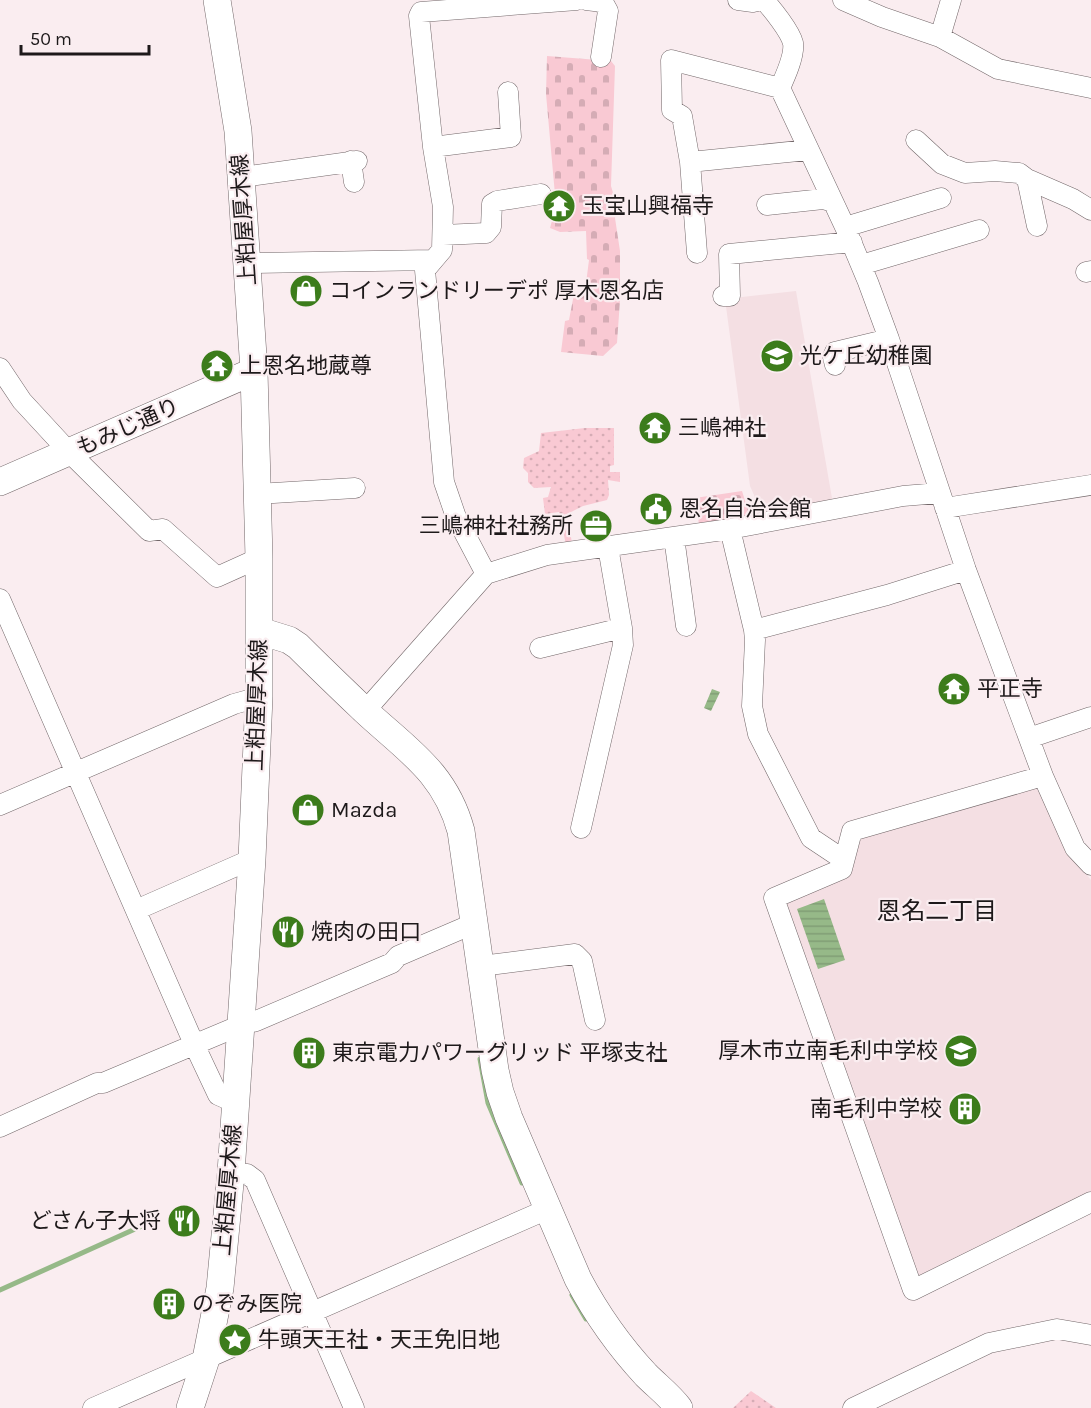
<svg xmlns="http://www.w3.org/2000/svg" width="1091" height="1408" viewBox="0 0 1091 1408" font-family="Karla,'Noto Sans JP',sans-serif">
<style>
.built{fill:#f4dfe3}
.cemetery{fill:url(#cemetery-stones)}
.park{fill:url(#park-dots)}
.water{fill:url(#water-rules)}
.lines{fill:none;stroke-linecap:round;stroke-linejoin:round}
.stream{stroke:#96b988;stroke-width:5}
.street-casing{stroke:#726769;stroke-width:21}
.secondary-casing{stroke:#726769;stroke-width:28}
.street{stroke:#fff;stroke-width:20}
.secondary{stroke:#fff;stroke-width:27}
.labels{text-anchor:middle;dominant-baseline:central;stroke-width:4.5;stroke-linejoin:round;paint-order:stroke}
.poi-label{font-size:22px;fill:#1d191a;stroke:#faedf0;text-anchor:start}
.street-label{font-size:22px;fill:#1d191a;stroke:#faedf0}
.neighbourhood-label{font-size:24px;fill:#1d191a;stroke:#faedf0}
</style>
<defs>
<pattern id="cemetery-stones" width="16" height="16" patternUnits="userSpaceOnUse" patternTransform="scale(1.5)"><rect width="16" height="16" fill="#f9c9d3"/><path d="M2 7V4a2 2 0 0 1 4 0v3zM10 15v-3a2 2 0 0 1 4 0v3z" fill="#d5acb5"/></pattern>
<pattern id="park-dots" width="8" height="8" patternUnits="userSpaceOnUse" patternTransform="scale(1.5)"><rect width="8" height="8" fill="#f9c9d3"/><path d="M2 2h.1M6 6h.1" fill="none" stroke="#d5acb5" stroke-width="1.8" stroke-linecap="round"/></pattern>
<pattern id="water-rules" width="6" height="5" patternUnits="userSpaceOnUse" patternTransform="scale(1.5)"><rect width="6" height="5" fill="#96b988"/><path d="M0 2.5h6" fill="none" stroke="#819e75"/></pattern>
</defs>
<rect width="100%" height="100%" fill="#faedf0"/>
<!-- built -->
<path class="built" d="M 796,291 L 833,504 L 758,519 L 754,495 L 750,486 L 725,299 Z
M 1039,782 L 1072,857 L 1091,880 L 1091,1191 L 914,1281 L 781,910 L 785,900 L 844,873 L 856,836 Z"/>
<!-- cemetery -->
<path class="cemetery" d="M 547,56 L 611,61 L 615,66 L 611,186 L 617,206 L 615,218 L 620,251 L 620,300 L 617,343 L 603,356 L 561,352 L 565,321 L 569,320 L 574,294 L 585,291 L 589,260 L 587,259 L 586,231 L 560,232 L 550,228 L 556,206 L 546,94 Z
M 742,491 L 750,516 L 699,524 L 695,498 Z"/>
<!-- park -->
<path class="park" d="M 585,428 L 614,428 L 614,465 L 610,466 L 610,472 L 620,472 L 620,482 L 608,480 L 609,495 L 607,500 L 583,506 L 567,514 L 572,543 L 566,545 L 559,512 L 545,514 L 543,498 L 548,497 L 551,487 L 534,488 L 528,482 L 528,473 L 523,468 L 524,458 L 539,451 L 541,433 Z
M 751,1391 L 776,1408 L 733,1408 Z"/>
<!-- water -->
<path class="water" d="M 712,689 L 720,692 L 711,711 L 704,708 Z
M 824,899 L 845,960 L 818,969 L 797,909 Z"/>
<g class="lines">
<!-- stream -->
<path class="stream" d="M 480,1059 L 488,1103 L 522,1183
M 0,1290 L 155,1220
M 572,1295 L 586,1319"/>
<!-- street casing -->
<g class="street-casing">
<path id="street" d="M 586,0 L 603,2 L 608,11 L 601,57
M 738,0 L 753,2 L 762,0
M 764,0 C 772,9 790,31 793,43 C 795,55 785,77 780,88 L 845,227 L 868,282 L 889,339 L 966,570 L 1043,776 L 1075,848 L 1091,865
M 843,0 L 882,17 L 940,37 L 998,69 L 1091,88
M 940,37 L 951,0
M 916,140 L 942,164 L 965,173 L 995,171 L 1019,173 L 1027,179 L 1073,199 L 1091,210
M 433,147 L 511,137 L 508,92
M 351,161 L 354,182
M 690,162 L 682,116 L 672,110 L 671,60 L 780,88
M 242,177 L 357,161
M 1027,179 L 1037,226
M 767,205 L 823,199 L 833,202
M 845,227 L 941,198
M 443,235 L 486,233 L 491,227 L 492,204 L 497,201 L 541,194
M 697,253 L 690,162 L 808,150
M 247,263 L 433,260
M 861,265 L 979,230
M 1086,272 L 1091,271
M 723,296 L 730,296 L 729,254 L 852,242
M 835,365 L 833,357 L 835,352 L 889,339
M 0,368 L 22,401 L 70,453 L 149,531 L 163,529 L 217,577 L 259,558
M 257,494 L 355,488
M 945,508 L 1091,485
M 730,529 L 754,630 L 755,640 L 752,706 L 758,734 L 811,838 L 844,860
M 674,537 L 686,626
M 486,574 L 456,517 L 444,482 L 425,270 L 442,250 L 443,207 L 433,147 L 419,16 L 421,12 L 577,0
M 0,599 L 194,1044 L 218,1095 L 236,1103
M 754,630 L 887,595 L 966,570
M 540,648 L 622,628
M 365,711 L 486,574 L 547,555 L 730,529 L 903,496 L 939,493
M 1029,738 L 1091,717
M 1043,776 L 852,831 L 842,869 L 774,898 L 913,1290 L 1091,1202
M 0,805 L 234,704 L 259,697
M 581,828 L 623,645 L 622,628 L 608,547
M 136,910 L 252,859
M 481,966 L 575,954 L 582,961 L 595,1020
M 0,1127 L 97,1083 L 103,1083 L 241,1025 L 256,1021 L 392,963 L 398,956 L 475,923
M 231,1173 L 247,1174 L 255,1180 L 354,1408
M 93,1408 L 548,1209
M 853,1408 L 989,1343 L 1057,1329 L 1091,1335"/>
</g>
<!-- secondary casing -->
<g class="secondary-casing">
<path id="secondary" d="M 0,482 L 254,371
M 260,631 L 289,640 L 298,646 C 320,668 342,689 365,711 C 407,750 445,772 461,831 L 495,1070 L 500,1092 L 509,1118 L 578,1279 C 596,1313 619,1346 646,1375 C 657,1386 670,1396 679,1408
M 190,1408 L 206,1359 L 220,1288 L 231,1173 L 252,859 L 259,697 L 259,558 L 254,371 L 238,131 L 217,0"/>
</g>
<!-- street -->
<use href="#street" class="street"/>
<!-- secondary -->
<use href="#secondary" class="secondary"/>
</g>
<!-- icons -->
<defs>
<g id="temple-disc" transform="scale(1.725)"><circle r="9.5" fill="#3c7c1b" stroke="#faedf0"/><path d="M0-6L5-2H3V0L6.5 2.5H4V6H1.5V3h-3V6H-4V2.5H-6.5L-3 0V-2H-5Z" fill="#fff"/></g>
<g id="shop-disc" transform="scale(1.725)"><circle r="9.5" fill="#3c7c1b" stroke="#faedf0"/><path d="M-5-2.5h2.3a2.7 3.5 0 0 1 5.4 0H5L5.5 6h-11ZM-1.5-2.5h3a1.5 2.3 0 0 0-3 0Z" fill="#fff"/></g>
<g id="school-disc" transform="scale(1.725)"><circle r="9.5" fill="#3c7c1b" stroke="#faedf0"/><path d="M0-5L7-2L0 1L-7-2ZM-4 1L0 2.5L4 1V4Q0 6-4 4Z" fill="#fff"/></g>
<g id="civic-disc" transform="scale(1.725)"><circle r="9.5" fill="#3c7c1b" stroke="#faedf0"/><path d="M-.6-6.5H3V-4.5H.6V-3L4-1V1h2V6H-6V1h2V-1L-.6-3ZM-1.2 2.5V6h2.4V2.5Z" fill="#fff"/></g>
<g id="office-disc" transform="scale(1.725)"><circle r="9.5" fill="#3c7c1b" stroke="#faedf0"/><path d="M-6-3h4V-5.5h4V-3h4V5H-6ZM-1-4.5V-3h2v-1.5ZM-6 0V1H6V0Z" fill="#fff"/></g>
<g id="restaurant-disc" transform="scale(1.725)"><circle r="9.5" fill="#3c7c1b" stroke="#faedf0"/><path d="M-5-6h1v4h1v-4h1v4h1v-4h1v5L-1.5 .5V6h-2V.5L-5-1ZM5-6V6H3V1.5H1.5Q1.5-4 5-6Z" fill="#fff"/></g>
<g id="building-disc" transform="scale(1.725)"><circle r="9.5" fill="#3c7c1b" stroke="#faedf0"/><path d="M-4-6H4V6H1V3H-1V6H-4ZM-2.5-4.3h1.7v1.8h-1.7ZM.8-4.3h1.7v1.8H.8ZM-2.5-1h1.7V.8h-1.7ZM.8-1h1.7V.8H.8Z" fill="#fff"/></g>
<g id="sight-disc" transform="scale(1.725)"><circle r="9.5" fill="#3c7c1b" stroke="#faedf0"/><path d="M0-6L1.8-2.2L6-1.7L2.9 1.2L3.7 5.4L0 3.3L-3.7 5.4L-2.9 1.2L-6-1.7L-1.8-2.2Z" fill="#fff"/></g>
</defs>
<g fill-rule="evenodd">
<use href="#temple-disc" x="559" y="206"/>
<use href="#shop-disc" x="306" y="291"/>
<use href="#school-disc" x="777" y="356"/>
<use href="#temple-disc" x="217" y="366"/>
<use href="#temple-disc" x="655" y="428"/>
<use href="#civic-disc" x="656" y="509"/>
<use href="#office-disc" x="596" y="526"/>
<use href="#temple-disc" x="954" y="689"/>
<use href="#shop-disc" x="308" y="810"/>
<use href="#restaurant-disc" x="288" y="932"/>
<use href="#school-disc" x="961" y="1051"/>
<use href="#building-disc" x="309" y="1053"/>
<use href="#building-disc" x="965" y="1109"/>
<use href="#restaurant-disc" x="184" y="1221"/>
<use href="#building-disc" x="169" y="1304"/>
<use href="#sight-disc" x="235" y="1340"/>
</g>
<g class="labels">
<!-- poi labels -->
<g class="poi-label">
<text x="582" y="206">玉宝山興福寺</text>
<text x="329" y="291">コインランドリーデポ 厚木恩名店</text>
<text x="800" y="356">光ケ丘幼稚園</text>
<text x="240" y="366">上恩名地蔵尊</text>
<text x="678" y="428">三嶋神社</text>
<text x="679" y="509">恩名自治会館</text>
<text x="573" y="526" text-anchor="end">三嶋神社社務所</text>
<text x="977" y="689">平正寺</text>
<text x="331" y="810">Mazda</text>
<text x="311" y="932">焼肉の田口</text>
<text x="938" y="1051" text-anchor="end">厚木市立南毛利中学校</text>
<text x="332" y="1053">東京電力パワーグリッド 平塚支社</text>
<text x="942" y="1109" text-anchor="end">南毛利中学校</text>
<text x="161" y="1221" text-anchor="end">どさん子大将</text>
<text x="192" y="1304">のぞみ医院</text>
<text x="258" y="1340">牛頭天王社・天王免旧地</text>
</g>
<!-- street labels -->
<g class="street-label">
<text transform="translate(244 220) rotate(-94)">上粕屋厚木線</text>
<text transform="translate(128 427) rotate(-24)">もみじ通り</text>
<text transform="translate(257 705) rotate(-88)">上粕屋厚木線</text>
<text transform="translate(228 1190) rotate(-85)">上粕屋厚木線</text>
</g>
<!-- neighbourhood labels -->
<g class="neighbourhood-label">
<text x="937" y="911">恩名二丁目</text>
</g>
</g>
<!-- scale -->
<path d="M21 45v9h128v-9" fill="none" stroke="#1d191a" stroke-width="3"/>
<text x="30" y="45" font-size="18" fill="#1d191a" stroke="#faedf0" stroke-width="4.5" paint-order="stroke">50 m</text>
</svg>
